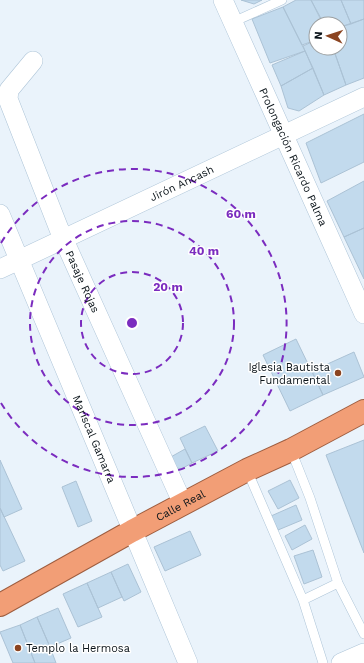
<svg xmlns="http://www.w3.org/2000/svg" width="364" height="663" viewBox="0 0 364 663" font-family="'Work Sans',sans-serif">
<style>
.building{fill:#c2daed;stroke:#abc2d5}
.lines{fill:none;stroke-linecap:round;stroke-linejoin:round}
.service-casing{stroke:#aec5d8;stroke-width:10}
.minor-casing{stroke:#aec5d8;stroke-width:20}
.trunk-casing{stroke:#9e5d3f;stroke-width:24}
.service{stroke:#fff;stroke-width:9}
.minor{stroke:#fff;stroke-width:19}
.trunk{stroke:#f29e76;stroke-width:22}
.ring{fill:none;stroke:#7b2cbf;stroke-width:2;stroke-dasharray:7 5}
.poi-dot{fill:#8b4421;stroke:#fff;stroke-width:1.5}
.labels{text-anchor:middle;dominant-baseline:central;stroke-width:3;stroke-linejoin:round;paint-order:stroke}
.street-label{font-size:11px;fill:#0a1319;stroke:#fff}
.poi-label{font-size:11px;fill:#0a1319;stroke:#fff;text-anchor:end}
.centre{fill:#7b2cbf;stroke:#fff;stroke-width:2}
.ring-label{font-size:12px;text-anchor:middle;font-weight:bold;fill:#7b2cbf;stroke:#fff;stroke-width:3;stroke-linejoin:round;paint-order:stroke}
</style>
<rect width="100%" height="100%" fill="#eaf3fb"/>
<!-- building -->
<path class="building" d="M 241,0 L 262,0 L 254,4 Z
M 296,0 L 311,0 L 323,24 L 316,24 L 316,40 L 302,45 L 283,7 Z
M 311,0 L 341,0 L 351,24 L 340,27 L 340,24 L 324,24 Z
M 341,0 L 364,0 L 364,19 L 351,24 Z
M 283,7 L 305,51 L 270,63 L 252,19 Z
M 364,19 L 364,78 L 346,85 L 333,48 L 340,48 L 340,27 Z
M 316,40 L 316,48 L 333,48 L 346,85 L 324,95 L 303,46 Z
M 305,51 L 313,68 L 281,86 L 272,65 Z
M 313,68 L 324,95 L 299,111 L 288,108 L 281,86 Z
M 364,114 L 364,162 L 321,183 L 306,143 Z
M 364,181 L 364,228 L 344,237 L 327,201 Z
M 364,228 L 364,279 L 344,237 Z
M 296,339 L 323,395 L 290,411 L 263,355 Z
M 354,352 L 364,377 L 323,395 L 312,371 Z
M 205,426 L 218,451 L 192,463 L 180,438 Z
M 364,440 L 364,553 L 326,455 Z
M 185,449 L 192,463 L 181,469 L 173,467 L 169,458 Z
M 0,460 L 22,509 L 4,517 L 0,508 Z
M 290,480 L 299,498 L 278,509 L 268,491 Z
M 76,481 L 92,521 L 78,527 L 62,487 Z
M 296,505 L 302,520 L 278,530 L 271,516 Z
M 0,508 L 25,561 L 3,571 L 0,565 Z
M 305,525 L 312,539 L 292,550 L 285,536 Z
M 190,531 L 201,555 L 165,571 L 154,547 Z
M 313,550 L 322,577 L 304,584 L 294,556 Z
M 128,564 L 141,592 L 124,601 L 111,572 Z
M 111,572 L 122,597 L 98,608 L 87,583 Z
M 87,583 L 102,617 L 78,627 L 63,594 Z
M 58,608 L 71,638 L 50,647 L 37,617 Z
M 37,617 L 50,647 L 56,663 L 35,663 L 20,625 Z
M 20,625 L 35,663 L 13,663 L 0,632 Z"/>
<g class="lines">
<!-- service casing -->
<g class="service-casing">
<path id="service" d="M 233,22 L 282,0
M 291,450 L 310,498 L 338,583 L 364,634
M 247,470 L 303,600 L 323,663
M 303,600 L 338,583"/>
</g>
<!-- minor casing -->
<g class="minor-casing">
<g id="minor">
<path id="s1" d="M 223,0 L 364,314"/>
<path id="s2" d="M 33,61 L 9,90 L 8,99 L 59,229 L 183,504"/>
<path id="s3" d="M 0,214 L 188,663"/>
<path id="s4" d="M 0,269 L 364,97"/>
<path d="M 341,663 L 364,653"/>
</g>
</g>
<!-- trunk casing -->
<g class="trunk-casing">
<g id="trunk">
<path id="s5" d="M 0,605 L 132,531 L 247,470 L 291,450 L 364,411"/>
</g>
</g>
<!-- service -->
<use href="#service" class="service"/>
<!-- minor -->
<use href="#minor" class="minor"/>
<!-- trunk -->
<use href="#trunk" class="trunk"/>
</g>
<!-- distance rings -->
<g class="ring">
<circle cx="132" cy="323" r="51"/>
<circle cx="132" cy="323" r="102"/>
<path d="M1 243A154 154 0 1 1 1 403"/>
</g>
<!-- markers -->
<g class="poi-dot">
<circle cx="338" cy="373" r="4"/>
<circle cx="18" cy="648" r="4"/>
</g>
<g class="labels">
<!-- street labels -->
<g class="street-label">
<text stroke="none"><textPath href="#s1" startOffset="172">Prolongación Ricardo Palma</textPath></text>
<text stroke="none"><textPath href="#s4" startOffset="201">Jirón Ancash</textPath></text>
<text stroke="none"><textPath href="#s2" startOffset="244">Pasaje Rojas</textPath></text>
<text stroke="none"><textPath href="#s3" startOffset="244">Mariscal Gamarra</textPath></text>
<text stroke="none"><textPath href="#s5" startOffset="206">Calle Real</textPath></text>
</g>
<!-- poi labels -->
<g class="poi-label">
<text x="330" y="367">Iglesia Bautista<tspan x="330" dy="13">Fundamental</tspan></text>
<text x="26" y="648" text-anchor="start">Templo la Hermosa</text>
</g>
</g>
<circle cx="132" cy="323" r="6" class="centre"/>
<g class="ring-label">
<text x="241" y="218">60 m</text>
<text x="204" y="255">40 m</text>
<text x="168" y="291">20 m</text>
</g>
<!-- north arrow -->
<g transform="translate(328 36) rotate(273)"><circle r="19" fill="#ffffff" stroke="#9da1a3"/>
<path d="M0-3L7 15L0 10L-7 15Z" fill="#8b4421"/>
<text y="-6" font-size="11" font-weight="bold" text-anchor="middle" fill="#0a1319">N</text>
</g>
</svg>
